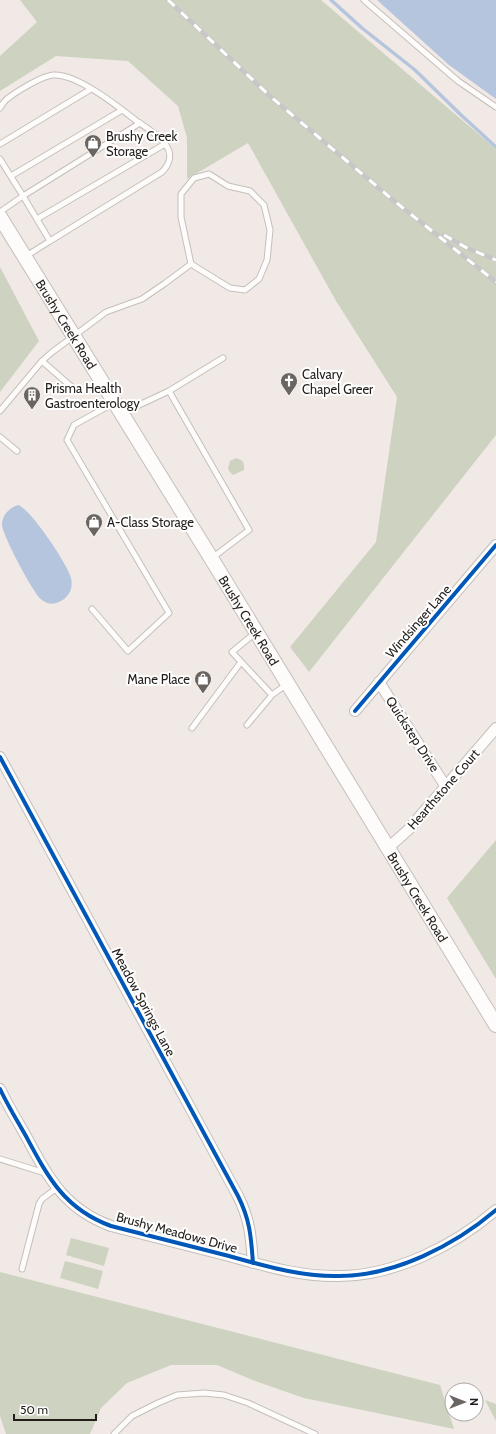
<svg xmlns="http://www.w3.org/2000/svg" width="496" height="1434" viewBox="0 0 496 1434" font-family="Cabin,sans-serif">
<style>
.green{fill:#cdd3c0}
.water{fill:#b5c5dd}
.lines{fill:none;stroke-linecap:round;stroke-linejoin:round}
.stream{stroke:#b5c5dd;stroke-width:3.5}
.lane-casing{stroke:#c4bfbc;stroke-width:7}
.street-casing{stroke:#c4bfbc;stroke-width:12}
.secondary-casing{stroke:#c4bfbc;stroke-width:16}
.lane{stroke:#fdfcfb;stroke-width:5}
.street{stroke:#fdfcfb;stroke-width:10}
.secondary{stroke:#fdfcfb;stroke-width:14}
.rail-casing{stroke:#c8c6c6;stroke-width:4.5}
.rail{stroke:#fff;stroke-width:3;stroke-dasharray:9;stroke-linecap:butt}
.cycleway-casing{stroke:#fff;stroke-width:6}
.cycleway{stroke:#0057b8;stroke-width:4}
.labels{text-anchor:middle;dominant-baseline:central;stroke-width:4;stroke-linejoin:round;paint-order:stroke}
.poi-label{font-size:13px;fill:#231e1b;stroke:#fff;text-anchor:start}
.street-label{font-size:13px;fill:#231e1b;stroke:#fff}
</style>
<rect width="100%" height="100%" fill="#f1e9e5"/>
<!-- green -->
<path class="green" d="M 20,0 L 321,0 L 496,149 L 496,435 L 309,672 L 290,647 L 376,542 L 397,397 L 336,301 L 248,143 L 187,179 L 187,138 L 178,106 L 128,61 L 56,56 L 0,91 L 0,56 L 37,22 Z
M 0,267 L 39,341 L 0,392 Z
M 236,458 C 243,460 245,463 244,470 L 233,475 L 229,471 L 228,468 L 230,461 Z
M 496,840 L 496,979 L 447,898 Z
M 71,1238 L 109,1248 L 104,1266 L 66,1255 Z
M 65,1261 L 103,1271 L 98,1289 L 60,1278 Z
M 0,1272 L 440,1385 L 454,1429 L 304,1398 L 255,1381 L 217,1365 L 171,1365 L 127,1383 L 101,1408 L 90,1434 L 6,1434 L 0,1416 Z
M 485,1400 L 496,1404 L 496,1421 Z"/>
<!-- water -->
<path class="water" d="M 377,0 L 496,0 L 496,99 L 449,65 Z
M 18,505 C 30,508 68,565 71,578 C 74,590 67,600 56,603 C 51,605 46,603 42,600 C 34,595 2,534 2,525 C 2,515 9,508 18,505 Z"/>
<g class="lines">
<!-- stream -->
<path class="stream" d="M 331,0 L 362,28 L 415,70 L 460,114 L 496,147"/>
<!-- lane casing -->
<g class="lane-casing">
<path id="lane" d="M 364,0 L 458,81 L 496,107
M 0,108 C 2,105 4,101 7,99 C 17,91 42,76 53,75 C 77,73 120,108 138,122 C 147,128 159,135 166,145 C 173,155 169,165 162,172 L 50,241
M 0,144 L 91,89
M 0,159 L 23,196 L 140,123
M 11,176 L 122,110
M 0,212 L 23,196 L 50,241 L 26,256
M 37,219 L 165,144
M 42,361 L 74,389
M 169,391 L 249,530 L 212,558
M 0,411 L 42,361 L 51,353 L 106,312 L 142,299 L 164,284 L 191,264 L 230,288 L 245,290 L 259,279 L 267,260 L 270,230 L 264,205 L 250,191 L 228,186 L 209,174 L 194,178 L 181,194 L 181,217 L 191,264
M 122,413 L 169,391 L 223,358
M 0,437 L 17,451
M 92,609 L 128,651 L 169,613 L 67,440 L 74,425 L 114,403
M 255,633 L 232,652 L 272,695 L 287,684
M 247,725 L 272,695
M 192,728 L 241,662
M 0,1159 L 45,1173
M 22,1269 L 39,1204 L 42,1199 L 57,1188
M 114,1434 L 132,1416 L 158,1403 L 177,1395 L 204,1393 L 224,1395 L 248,1403 L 315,1434"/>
</g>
<!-- street casing -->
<g class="street-casing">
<path id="street" d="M 379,682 L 446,787
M 355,711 L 496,545
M 0,757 L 238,1196 C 250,1220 251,1236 253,1263
M 388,848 L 408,830 L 496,728
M 0,1089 C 8,1106 18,1122 27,1138 C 49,1179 65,1209 111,1226 C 150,1236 190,1246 229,1256 C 265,1266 302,1277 339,1276 C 395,1276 455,1245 496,1210"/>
</g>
<!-- secondary casing -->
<g class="secondary-casing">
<g id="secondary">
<path id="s1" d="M 0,217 L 211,558 L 496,1025"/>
</g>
</g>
<!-- lane -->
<use href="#lane" class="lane"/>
<!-- street -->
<use href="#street" class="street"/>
<!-- secondary -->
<use href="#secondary" class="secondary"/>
<!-- rail casing -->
<g class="rail-casing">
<path id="rail" d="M 168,0 L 271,97 L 393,200 L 496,282
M 444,235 L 467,248 L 496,260"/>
</g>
<!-- rail -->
<use href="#rail" class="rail"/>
<!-- cycleway casing -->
<g class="cycleway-casing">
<path id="cycleway" d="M 355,711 L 496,545
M 0,757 L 238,1196 C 250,1220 251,1236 253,1263
M 0,1089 C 8,1106 18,1122 27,1138 C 49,1179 65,1209 111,1226 C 150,1236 190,1246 229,1256 C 265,1266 302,1277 339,1276 C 395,1276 455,1245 496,1210"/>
</g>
<!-- cycleway -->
<use href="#cycleway" class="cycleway"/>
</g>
<!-- icons -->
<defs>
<g id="shop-pin" transform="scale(0.9)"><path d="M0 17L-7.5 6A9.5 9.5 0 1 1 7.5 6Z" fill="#6b6562" stroke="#fff"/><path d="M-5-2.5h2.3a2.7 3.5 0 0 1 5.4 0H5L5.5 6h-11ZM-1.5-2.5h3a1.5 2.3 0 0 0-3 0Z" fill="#fff"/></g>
<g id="church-pin" transform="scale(0.9)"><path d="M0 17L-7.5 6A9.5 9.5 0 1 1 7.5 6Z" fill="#6b6562" stroke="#fff"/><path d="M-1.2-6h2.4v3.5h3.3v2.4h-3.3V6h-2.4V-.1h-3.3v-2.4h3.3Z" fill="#fff"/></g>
<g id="building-pin" transform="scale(0.9)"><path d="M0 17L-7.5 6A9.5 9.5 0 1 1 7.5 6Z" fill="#6b6562" stroke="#fff"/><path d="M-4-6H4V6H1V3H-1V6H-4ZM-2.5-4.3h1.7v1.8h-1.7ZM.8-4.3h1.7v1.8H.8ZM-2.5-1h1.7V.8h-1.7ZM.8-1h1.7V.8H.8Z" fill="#fff"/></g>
</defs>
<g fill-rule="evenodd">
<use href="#shop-pin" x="93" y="143"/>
<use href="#church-pin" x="289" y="381"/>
<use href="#building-pin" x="32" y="395"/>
<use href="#shop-pin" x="94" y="522"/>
<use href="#shop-pin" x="203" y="679"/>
</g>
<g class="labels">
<!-- poi labels -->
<g class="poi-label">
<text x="106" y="136">Brushy Creek<tspan x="106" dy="15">Storage</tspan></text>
<text x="302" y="374">Calvary<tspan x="302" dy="15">Chapel Greer</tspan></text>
<text x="45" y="388">Prisma Health<tspan x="45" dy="15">Gastroenterology</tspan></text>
<text x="107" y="522">A-Class Storage</text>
<text x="190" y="679" text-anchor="end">Mane Place</text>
</g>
<!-- street labels -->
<g class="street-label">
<text stroke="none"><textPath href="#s1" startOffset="126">Brushy Creek Road</textPath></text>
<text stroke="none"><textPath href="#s1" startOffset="474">Brushy Creek Road</textPath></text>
<text transform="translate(418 621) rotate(-49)">Windsinger Lane</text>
<text transform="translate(413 734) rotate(57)">Quickstep Drive</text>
<text transform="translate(443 789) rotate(-49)">Hearthstone Court</text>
<text stroke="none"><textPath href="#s1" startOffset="798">Brushy Creek Road</textPath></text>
<text transform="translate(144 1002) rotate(62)">Meadow Springs Lane</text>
<text transform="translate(177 1232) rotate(15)">Brushy Meadows Drive</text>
</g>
</g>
<!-- north arrow -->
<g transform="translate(464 1402) rotate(90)"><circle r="19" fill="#ffffff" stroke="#a7a5a4"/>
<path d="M0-3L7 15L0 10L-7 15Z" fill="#6b6562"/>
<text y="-6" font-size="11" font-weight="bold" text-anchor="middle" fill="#231e1b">N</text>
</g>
<!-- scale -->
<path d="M14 1414v6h82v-6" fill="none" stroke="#231e1b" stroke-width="2"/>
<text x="20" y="1414" font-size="12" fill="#231e1b" stroke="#ffffff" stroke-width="3" paint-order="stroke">50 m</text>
</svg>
